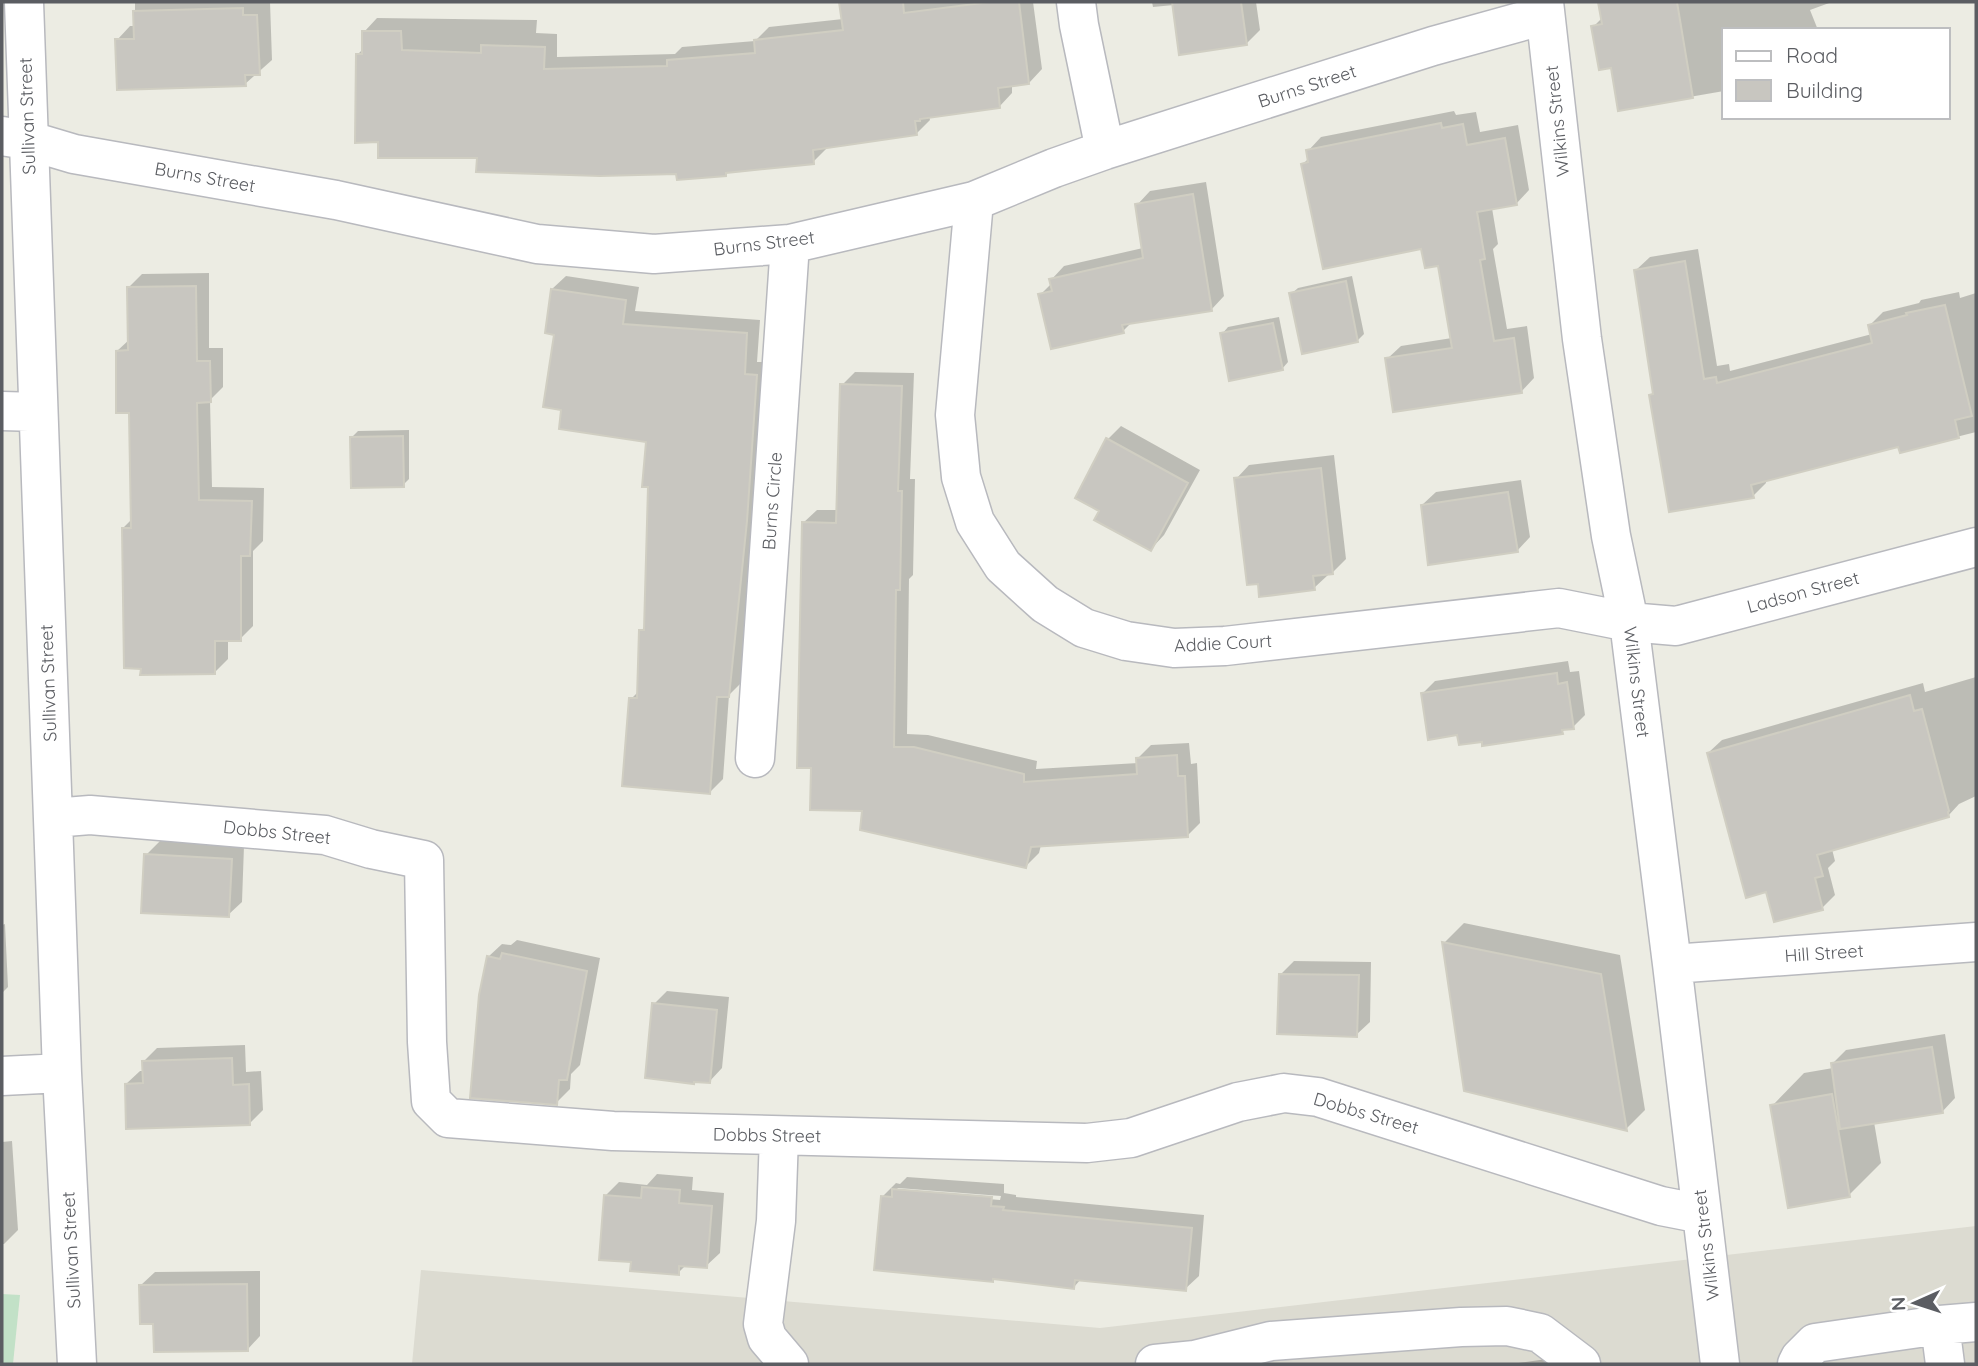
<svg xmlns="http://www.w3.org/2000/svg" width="1978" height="1366" viewBox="0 0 1978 1366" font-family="Quicksand,sans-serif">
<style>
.education{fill:#dcdbd1}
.green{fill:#c2e1c7}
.shadow{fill:#0003;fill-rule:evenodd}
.building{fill:#c8c6c0;stroke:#d0cec2;stroke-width:2}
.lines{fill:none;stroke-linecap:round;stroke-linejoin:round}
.minor-casing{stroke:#b8b9be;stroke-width:41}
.minor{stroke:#fff;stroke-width:38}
.labels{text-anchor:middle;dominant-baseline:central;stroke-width:5;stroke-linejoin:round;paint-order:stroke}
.street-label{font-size:18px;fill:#5b5d62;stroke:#fff}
</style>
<rect width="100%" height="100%" fill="#ecece3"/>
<!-- education -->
<path class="education" d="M 1976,1226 L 1976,1364 L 412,1364 L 421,1270 L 1100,1328 Z"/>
<!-- green -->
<path class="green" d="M 2,1294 L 20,1295 L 13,1364 L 2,1364 Z"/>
<!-- shadow -->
<path class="shadow" d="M 135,2 L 270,2 L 272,60 L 245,84 L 117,40 L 130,26 L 135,26 Z
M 841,2 L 1033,2 L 1042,69 L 1029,83 L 1012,85 L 1012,93 L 999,107 L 929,116 L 930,120 L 916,134 L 826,146 L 827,148 L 813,162 L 728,172 L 725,174 L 678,172 L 479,156 L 380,140 L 357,55 L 364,48 L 364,32 L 377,18 L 537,20 L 536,33 L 557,34 L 557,57 L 675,54 L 682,47 L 755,41 L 769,27 L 843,19 Z
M 1152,2 L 1256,2 L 1260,30 L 1246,44 L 1174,5 L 1153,7 Z
M 1600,2 L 1832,2 L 1810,10 L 1818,30 L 1724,30 L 1724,91 L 1620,109 L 1613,66 L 1593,27 L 1603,17 Z
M 1454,111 L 1456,115 L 1476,112 L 1480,132 L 1518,125 L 1529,190 L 1516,204 L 1492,208 L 1498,244 L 1493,249 L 1507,329 L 1527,326 L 1534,378 L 1521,392 L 1387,359 L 1401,346 L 1452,338 L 1439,264 L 1423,247 L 1303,164 L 1309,158 L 1308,151 L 1321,137 Z
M 1206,182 L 1224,296 L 1211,310 L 1132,322 L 1123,331 L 1040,295 L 1052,283 L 1051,280 L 1064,266 L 1143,248 L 1137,205 L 1150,191 Z
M 1698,249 L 1717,366 L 1729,364 L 1730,371 L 1872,334 L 1870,325 L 1883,312 L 1919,303 L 1921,300 L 1959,292 L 1960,298 L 1976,293 L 1976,432 L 1901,451 L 1899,445 L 1766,479 L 1766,483 L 1753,496 L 1651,395 L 1654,392 L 1636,270 L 1650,257 Z
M 209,273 L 209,348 L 223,348 L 223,387 L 210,400 L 212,487 L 264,488 L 263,541 L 253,551 L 253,626 L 240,639 L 228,639 L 228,659 L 215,672 L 123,528 L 132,519 L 131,411 L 117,351 L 130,339 L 129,287 L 142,274 Z
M 566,276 L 639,287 L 635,311 L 760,320 L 757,362 L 770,362 L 742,682 L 729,695 L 723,779 L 710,792 L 631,699 L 639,691 L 641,631 L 646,625 L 650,486 L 648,441 L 563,408 L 552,289 Z
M 1352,276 L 1364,334 L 1357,341 L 1291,294 L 1298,288 Z
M 1279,317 L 1288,362 L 1282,369 L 1222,334 L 1228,327 Z
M 855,372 L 914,373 L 910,479 L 915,479 L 913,575 L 909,579 L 907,734 L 928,735 L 1037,761 L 1036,769 L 1138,763 L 1138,758 L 1151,745 L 1189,743 L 1191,764 L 1197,763 L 1200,823 L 1187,836 L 1041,845 L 1039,853 L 1026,866 L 864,809 L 813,767 L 803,523 L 817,510 L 838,510 L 842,385 Z
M 1121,426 L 1200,470 L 1164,535 L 1151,549 L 1101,511 L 1107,440 Z
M 409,430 L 409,479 L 403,485 L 352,437 L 358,431 Z
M 1334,455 L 1346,559 L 1333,572 L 1327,573 L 1328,575 L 1314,588 L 1236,479 L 1249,465 Z
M 1521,480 L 1530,537 L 1517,551 L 1422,505 L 1436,492 Z
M 1568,661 L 1570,672 L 1579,671 L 1585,715 L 1573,727 L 1566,728 L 1562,732 L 1484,740 L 1459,733 L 1423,693 L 1435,681 Z
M 1976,677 L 1976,796 L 1959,804 L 1948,816 L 1832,849 L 1835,861 L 1828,868 L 1835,895 L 1822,908 L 1767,890 L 1708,753 L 1722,740 L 1923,683 L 1925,692 Z
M 160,841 L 244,846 L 242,902 L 228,915 L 146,855 Z
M 1464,923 L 1620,955 L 1645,1110 L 1626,1129 L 1444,943 Z
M 5,924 L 8,987 L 2,993 L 2,925 Z
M 517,940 L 600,958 L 580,1065 L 571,1074 L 570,1089 L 556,1103 L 488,957 L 502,944 L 511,945 Z
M 1294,961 L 1371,962 L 1370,1022 L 1356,1035 L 1281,974 Z
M 667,991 L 729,997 L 722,1068 L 709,1082 L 654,1004 Z
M 1945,1034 L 1955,1098 L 1942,1112 L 1874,1122 L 1881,1163 L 1849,1195 L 1772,1106 L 1804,1073 L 1833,1068 L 1833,1063 L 1846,1050 Z
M 245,1045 L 246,1072 L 261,1071 L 263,1110 L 249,1124 L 126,1084 L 140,1071 L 144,1071 L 144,1061 L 157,1048 Z
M 12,1141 L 18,1230 L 4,1244 L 2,1244 L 2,1142 Z
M 657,1174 L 693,1177 L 692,1190 L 724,1193 L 720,1253 L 706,1266 L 686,1265 L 678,1273 L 633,1261 L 606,1195 L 619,1182 L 647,1185 Z
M 907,1177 L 1004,1184 L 1004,1193 L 1016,1195 L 1016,1197 L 1204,1215 L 1199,1276 L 1185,1289 L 1081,1279 L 1074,1287 L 882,1197 L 896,1183 L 900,1184 ZM 898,1188 L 1001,1196 L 1000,1200 L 895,1191 Z
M 260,1271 L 260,1336 L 247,1350 L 141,1285 L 155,1272 Z
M 1575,1355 L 1576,1364 L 1511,1364 Z"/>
<!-- building -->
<path class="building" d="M 839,2 L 903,2 L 904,13 L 990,2 L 1019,2 L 1029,84 L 998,88 L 1000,108 L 920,119 L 920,121 L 915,121 L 917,135 L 813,150 L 814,164 L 726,173 L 726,176 L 677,180 L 676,174 L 600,176 L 476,172 L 477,158 L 378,158 L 378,142 L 355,143 L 356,54 L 362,54 L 362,31 L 401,31 L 402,50 L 481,53 L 481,45 L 545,47 L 544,69 L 667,66 L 667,60 L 755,53 L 754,40 L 843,30 Z
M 1172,2 L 1241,2 L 1247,45 L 1179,55 Z
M 1598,2 L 1677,2 L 1693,98 L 1618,111 L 1611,68 L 1599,70 L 1591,26 L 1602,24 Z
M 243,8 L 243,15 L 257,15 L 260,75 L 245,75 L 246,86 L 117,90 L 115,39 L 134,39 L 133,11 Z
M 1441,123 L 1442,128 L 1463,124 L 1467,145 L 1505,138 L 1517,205 L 1477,212 L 1485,259 L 1480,260 L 1494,341 L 1514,338 L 1522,393 L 1393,412 L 1385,358 L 1452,348 L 1438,266 L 1425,268 L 1421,249 L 1323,269 L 1301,164 L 1308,162 L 1306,150 Z
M 1193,194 L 1212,311 L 1122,325 L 1124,333 L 1051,349 L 1038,294 L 1052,291 L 1049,279 L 1143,258 L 1135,204 Z
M 1685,261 L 1704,379 L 1716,377 L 1717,383 L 1872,343 L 1868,325 L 1907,315 L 1906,313 L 1945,305 L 1972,416 L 1955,420 L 1959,438 L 1900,453 L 1898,447 L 1751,485 L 1754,498 L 1669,512 L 1649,395 L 1653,394 L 1634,270 Z
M 1346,281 L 1358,342 L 1302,354 L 1289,293 Z
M 196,286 L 197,361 L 210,361 L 211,402 L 197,403 L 199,500 L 252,501 L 250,556 L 241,556 L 241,641 L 215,641 L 215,674 L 140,675 L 141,669 L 124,668 L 122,528 L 131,528 L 129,413 L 116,413 L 116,351 L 128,350 L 127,287 Z
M 551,289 L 626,300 L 623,324 L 747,333 L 745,374 L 757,375 L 747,521 L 729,697 L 717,697 L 710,794 L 622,786 L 629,698 L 637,698 L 639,630 L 644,630 L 648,487 L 642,487 L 646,442 L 559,429 L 561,410 L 543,407 L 554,335 L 545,333 Z
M 1273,323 L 1283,370 L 1229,381 L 1220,333 Z
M 840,384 L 902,386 L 898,491 L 902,491 L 900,590 L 896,590 L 894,747 L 914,747 L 1024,774 L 1024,782 L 1137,774 L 1136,758 L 1177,755 L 1178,776 L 1185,776 L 1188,837 L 1031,847 L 1026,868 L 860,830 L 862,811 L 810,810 L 811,768 L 797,768 L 802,522 L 836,523 Z
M 403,436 L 404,487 L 351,488 L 350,437 Z
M 1106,438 L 1188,483 L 1151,551 L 1094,520 L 1099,511 L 1075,498 Z
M 1321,468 L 1333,574 L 1313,576 L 1315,590 L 1259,597 L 1258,584 L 1247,585 L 1234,478 Z
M 1508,492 L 1518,552 L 1428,565 L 1421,505 Z
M 1557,673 L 1558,684 L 1567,682 L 1574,729 L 1562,730 L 1563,734 L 1482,746 L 1482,742 L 1459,745 L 1457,735 L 1428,740 L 1421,693 Z
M 1910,695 L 1914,711 L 1922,709 L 1949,811 L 1948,812 L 1949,817 L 1817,855 L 1823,876 L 1815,878 L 1823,910 L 1774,922 L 1766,892 L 1746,898 L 1707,753 Z
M 144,854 L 232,859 L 229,917 L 141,913 Z
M 1442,942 L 1601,974 L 1627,1131 L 1464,1091 Z
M 502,953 L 587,971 L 567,1080 L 559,1080 L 557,1105 L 470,1098 L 479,995 L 487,956 L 500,959 Z
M 1279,974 L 1359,975 L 1357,1037 L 1277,1034 Z
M 652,1003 L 717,1010 L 710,1083 L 694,1082 L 694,1084 L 645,1078 Z
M 1932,1047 L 1943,1113 L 1840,1129 L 1831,1063 Z
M 232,1058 L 233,1085 L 249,1084 L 250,1125 L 126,1129 L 125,1084 L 143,1083 L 142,1061 Z
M 1832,1094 L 1850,1197 L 1788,1208 L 1770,1105 Z
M 642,1187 L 680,1190 L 679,1203 L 712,1206 L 707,1268 L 679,1266 L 679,1275 L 630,1271 L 631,1262 L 599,1260 L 604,1195 L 641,1198 Z
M 892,1189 L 992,1197 L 991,1206 L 1004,1207 L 1003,1210 L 1192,1228 L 1186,1291 L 1075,1280 L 1074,1289 L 993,1279 L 993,1282 L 874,1270 L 881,1196 L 892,1197 Z
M 247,1284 L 248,1351 L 154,1352 L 153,1324 L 140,1324 L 139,1285 Z"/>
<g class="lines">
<!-- minor casing -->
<g class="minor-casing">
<path id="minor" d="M 24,2 L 62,1073 L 77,1364
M 1076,2 L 1079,25 L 1105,150
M 1544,2 L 1582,339 L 1611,536 L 1629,622 L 1672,964 L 1720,1364
M 2,136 L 27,140 L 74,154 L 336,200 L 537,244 L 654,254 L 790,244 L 974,201 L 1054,168 L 1105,150 L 1433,46 L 1545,15
M 974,201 L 955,415 L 961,477 L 975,522 L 1003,566 L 1045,604 L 1084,628 L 1126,641 L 1174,648 L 1225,646 L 1559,608 L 1629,622 L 1676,626 L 1976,547
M 2,411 L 38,412
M 755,758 L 790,244
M 53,818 L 90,815 L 325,835 L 371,849 L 424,860 L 427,1042 L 431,1101 L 448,1118 L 613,1131 L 1087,1143 L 1131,1138 L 1238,1102 L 1284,1093 L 1318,1097 L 1661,1206 L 1702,1214
M 1672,964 L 1976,942
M 2,1076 L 62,1073
M 779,1136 L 776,1221 L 763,1324 L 767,1338 L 789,1364
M 1940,1325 L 1976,1322
M 1155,1364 L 1195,1360 L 1271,1341 L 1461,1327 L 1507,1326 L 1540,1333 L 1581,1364
M 1797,1364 L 1800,1358 L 1815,1343 L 1940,1325 L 1945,1364"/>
</g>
<!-- minor -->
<use href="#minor" class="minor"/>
</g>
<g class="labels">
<!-- street labels -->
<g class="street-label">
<text transform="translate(1307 86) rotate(-18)">Burns Street</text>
<text transform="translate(27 116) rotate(-92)">Sullivan Street</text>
<text transform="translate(1557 121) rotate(-96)">Wilkins Street</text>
<text transform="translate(205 177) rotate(10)">Burns Street</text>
<text transform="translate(764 243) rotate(-7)">Burns Street</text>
<text transform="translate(772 501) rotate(-86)">Burns Circle</text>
<text transform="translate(1803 592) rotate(-15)">Ladson Street</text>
<text transform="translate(1223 643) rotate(-3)">Addie Court</text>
<text transform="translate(1637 682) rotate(83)">Wilkins Street</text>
<text transform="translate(48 683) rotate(-92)">Sullivan Street</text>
<text transform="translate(277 832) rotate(6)">Dobbs Street</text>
<text transform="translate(1824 953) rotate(-4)">Hill Street</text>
<text transform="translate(1366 1113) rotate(16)">Dobbs Street</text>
<text transform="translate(767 1135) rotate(1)">Dobbs Street</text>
<text transform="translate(1706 1245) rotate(-97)">Wilkins Street</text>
<text transform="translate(71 1250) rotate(-93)">Sullivan Street</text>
</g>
</g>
<!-- border -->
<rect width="1978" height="1366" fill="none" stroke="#5b5d62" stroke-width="7"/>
<!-- legend -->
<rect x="1722" y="28" width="228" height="91" fill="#ffffff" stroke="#bdbec0" stroke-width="2"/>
<rect x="1736" y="51" width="35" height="10" fill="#ffffff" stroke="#bdbec0" stroke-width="2"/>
<text x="1786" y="63" font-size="21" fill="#5b5d62">Road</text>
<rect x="1736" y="80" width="35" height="21" fill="#c8c6c0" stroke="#bdbec0" stroke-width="2"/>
<text x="1786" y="98" font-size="21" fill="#5b5d62">Building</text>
<!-- north arrow -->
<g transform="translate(1915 1303) rotate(267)" stroke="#ffffff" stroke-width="5" paint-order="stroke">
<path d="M0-5L12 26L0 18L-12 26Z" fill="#5b5d62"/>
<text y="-10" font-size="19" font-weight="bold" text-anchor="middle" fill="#5b5d62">N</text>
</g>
</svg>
